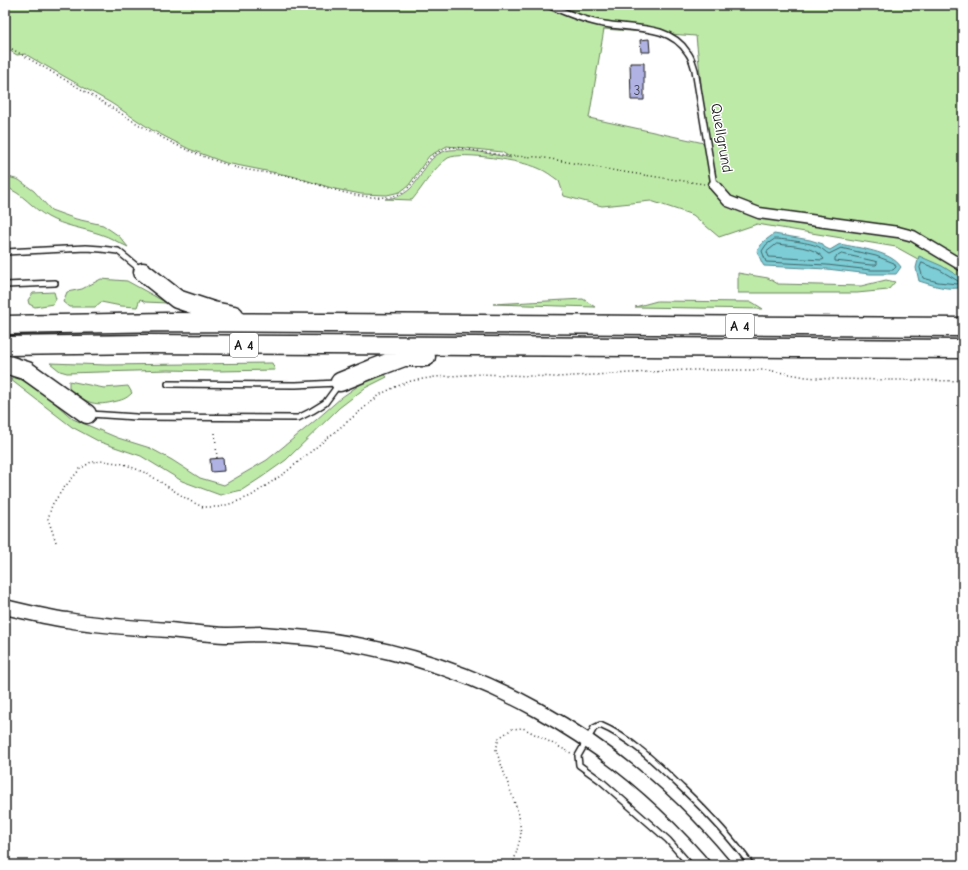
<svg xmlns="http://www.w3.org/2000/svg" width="968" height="870" viewBox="0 0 968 870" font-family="'Comic Neue',sans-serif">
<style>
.green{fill:#beeaa7;stroke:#6d8362;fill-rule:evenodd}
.water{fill:#7ccdd6;stroke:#56868c}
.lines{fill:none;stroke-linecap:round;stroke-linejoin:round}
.shore{stroke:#426366;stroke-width:1}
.building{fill:#afb2e3;stroke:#1c1c1c}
.lane-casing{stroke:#1c1c1c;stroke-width:8}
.street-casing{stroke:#1c1c1c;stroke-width:13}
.secondary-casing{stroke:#1c1c1c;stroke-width:17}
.highway-casing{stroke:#1c1c1c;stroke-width:21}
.path{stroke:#1c1c1c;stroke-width:1.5;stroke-dasharray:1 3;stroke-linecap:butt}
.lane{stroke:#fff;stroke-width:5}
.street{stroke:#fff;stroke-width:10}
.secondary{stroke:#fff;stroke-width:14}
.highway{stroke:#fff;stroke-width:18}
.labels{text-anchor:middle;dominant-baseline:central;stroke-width:3;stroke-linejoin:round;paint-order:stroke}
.number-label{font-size:13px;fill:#41424e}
.shield{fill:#fff;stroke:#606060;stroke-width:1}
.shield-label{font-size:14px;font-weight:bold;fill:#1c1c1c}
.street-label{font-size:15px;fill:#1c1c1c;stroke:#fff}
</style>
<rect width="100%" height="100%" fill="#fff"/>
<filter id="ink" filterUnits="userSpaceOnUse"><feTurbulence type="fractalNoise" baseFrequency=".025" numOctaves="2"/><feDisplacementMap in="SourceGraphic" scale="8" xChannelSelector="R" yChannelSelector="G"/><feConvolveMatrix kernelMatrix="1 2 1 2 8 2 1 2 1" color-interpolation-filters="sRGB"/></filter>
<g filter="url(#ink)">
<!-- green -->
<path class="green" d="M 5,5 L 963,5 L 963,284 L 896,247 L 757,224 L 719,237 L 693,215 L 651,201 L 602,206 L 564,196 L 559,181 C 552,176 546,171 538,168 C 523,161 462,151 448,158 C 433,168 424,186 412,200 L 385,199 C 395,198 402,196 410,189 C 425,175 426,154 450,150 C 464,148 496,155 511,158 L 502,152 L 447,146 L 429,156 L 409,185 L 400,192 L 387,195 L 361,194 L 335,189 L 292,176 L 226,163 L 189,149 L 152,130 L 111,103 L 25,54 L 17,55 L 5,48 ZM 604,29 L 696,36 L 701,83 L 704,143 L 589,118 Z
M 5,176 L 19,180 L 34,191 L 51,210 L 76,219 L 103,225 L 119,236 L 128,247 C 119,243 110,237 100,234 C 82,228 64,226 48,217 C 32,208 23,193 5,187 Z
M 738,273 L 768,278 L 778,284 L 861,286 L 886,280 L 895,282 L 888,290 L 857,293 L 738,293 Z
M 101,279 L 127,281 L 167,303 L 145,302 L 140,299 L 137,307 L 121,306 L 101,302 L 95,307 L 69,307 L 63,302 L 67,292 L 82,289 Z
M 54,292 L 56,299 L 53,304 L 35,307 L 29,304 L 28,300 L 33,293 Z
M 583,299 L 595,307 L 493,304 Z
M 657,301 L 752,302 L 763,309 L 635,307 Z
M 50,363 L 106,365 L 272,363 L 275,370 L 218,371 L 168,370 L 67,373 L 60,371 Z
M 381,370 L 387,377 L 365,388 L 339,408 L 286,460 L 262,477 L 242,490 L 220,495 L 182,481 L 141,456 L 100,442 L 72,427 L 11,380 L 13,374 L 43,393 L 73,419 L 118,438 L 150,448 L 172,460 L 200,478 L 224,485 L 267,460 L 316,420 L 342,397 Z
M 69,381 L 104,388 L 128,386 L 132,393 C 126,399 122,400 113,402 C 92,407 86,401 69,390 Z"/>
<!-- water -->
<path class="water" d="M 774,234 L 810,240 L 823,244 L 824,247 L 830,250 L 840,244 C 858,248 891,251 901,267 L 896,274 L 870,274 L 827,269 L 764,266 L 762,263 L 757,251 L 763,242 Z
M 919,256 L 942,266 L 963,279 L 963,287 C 949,291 932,285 919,281 L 916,268 Z"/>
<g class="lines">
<!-- shore -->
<path class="shore" d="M 775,239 C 783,239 813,243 819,247 C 823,249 825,252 829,254 L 841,248 L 876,256 L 894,263 L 896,267 L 893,270 L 871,270 L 827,265 L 766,262 L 762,251 L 766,245 Z
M 777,244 C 791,246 816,246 824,259 L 822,260 L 769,257 L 767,252 Z
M 842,254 L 874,261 L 877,262 L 877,264 L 876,265 L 871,265 L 835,261 L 835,258 Z
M 922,263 L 940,270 L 958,281 L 959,283 L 957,284 L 938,282 L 923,278 L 920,268 Z"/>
</g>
<!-- building -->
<path class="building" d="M 649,39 L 650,52 L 641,52 L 640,40 Z
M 630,63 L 644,63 L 644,100 L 631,100 Z
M 223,458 L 224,471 L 211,472 L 210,459 Z"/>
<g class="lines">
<!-- lane casing -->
<g class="lane-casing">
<path id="lane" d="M 548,5 C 566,13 585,21 604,24 C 633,29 670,24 688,53 C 692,58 693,64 695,70 L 714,185
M 5,252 L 86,248 L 101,249 L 118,251 L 141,270
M 5,285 L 55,283
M 168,384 L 296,385 L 337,383
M 90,414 L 136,417 L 298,418 L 312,411 L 325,403 L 339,384
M 690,865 L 668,840 L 601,781 L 579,765 L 578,756 L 594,728 L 600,725 C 631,738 657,764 682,788 C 707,812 730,836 751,865"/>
</g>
<!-- street casing -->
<g class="street-casing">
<path id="street" d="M 714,185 L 728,201 L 759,213 L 898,232 L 913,236 L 963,266"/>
</g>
<!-- secondary casing -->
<g class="secondary-casing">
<path id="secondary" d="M 5,607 C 26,612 46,617 67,620 C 101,626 136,628 170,630 C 188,632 207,634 225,635 C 237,635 249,634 261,634 C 277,635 293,637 309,638 C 473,655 618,738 723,865"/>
</g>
<!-- highway casing -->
<g class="highway-casing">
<path id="highway" d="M 143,272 L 177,299 L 213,311 L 234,315
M 5,325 L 167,322 L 963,327
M 5,346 L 147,344 L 963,349
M 5,364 L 27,371 L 87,414
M 340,382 L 372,369 L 404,357 L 426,357"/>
</g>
<!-- path -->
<path class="path" d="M 5,45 C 36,63 68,81 99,100 C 118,111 136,124 156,134 C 178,147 201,156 225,164 C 247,172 271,172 293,177 C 326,186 351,199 387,197 C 422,195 417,151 454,147 L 507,156 L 540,157 L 617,171 L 704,184
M 215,433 L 217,458
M 56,542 L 48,519 L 52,505 L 63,489 L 80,469 L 91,462 L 104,461 L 124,464 L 148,474 L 190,501 L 203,507 L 219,507 L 233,503 L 251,496 L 286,472 L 381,394 L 395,387 L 411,381 L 435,377 L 481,374 L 556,377 L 688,370 L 767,370 L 806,377 L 830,379 L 963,381
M 513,865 L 521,835 L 519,815 L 496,750 L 499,738 L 512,729 L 523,728 L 571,753"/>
<!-- lane -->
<use href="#lane" class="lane"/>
<!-- street -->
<use href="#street" class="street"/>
<!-- secondary -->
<use href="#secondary" class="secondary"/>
<!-- highway -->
<use href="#highway" class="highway"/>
</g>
</g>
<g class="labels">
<!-- number labels -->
<g class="number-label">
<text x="637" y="90">3</text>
</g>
<!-- shield labels -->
<g class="shield">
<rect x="726" y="314" width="28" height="24" rx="3"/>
<rect x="230" y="333" width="28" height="24" rx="3"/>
</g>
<g class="shield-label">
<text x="740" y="326">A 4</text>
<text x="244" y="345">A 4</text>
</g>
<!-- street labels -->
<g class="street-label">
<text transform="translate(722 138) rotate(80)">Quellgrund</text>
</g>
</g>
<!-- margin -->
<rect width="968" height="870" fill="none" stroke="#fff" stroke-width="20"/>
<rect x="10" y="10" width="948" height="850" fill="none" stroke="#1c1c1c" stroke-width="1.5" filter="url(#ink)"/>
</svg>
